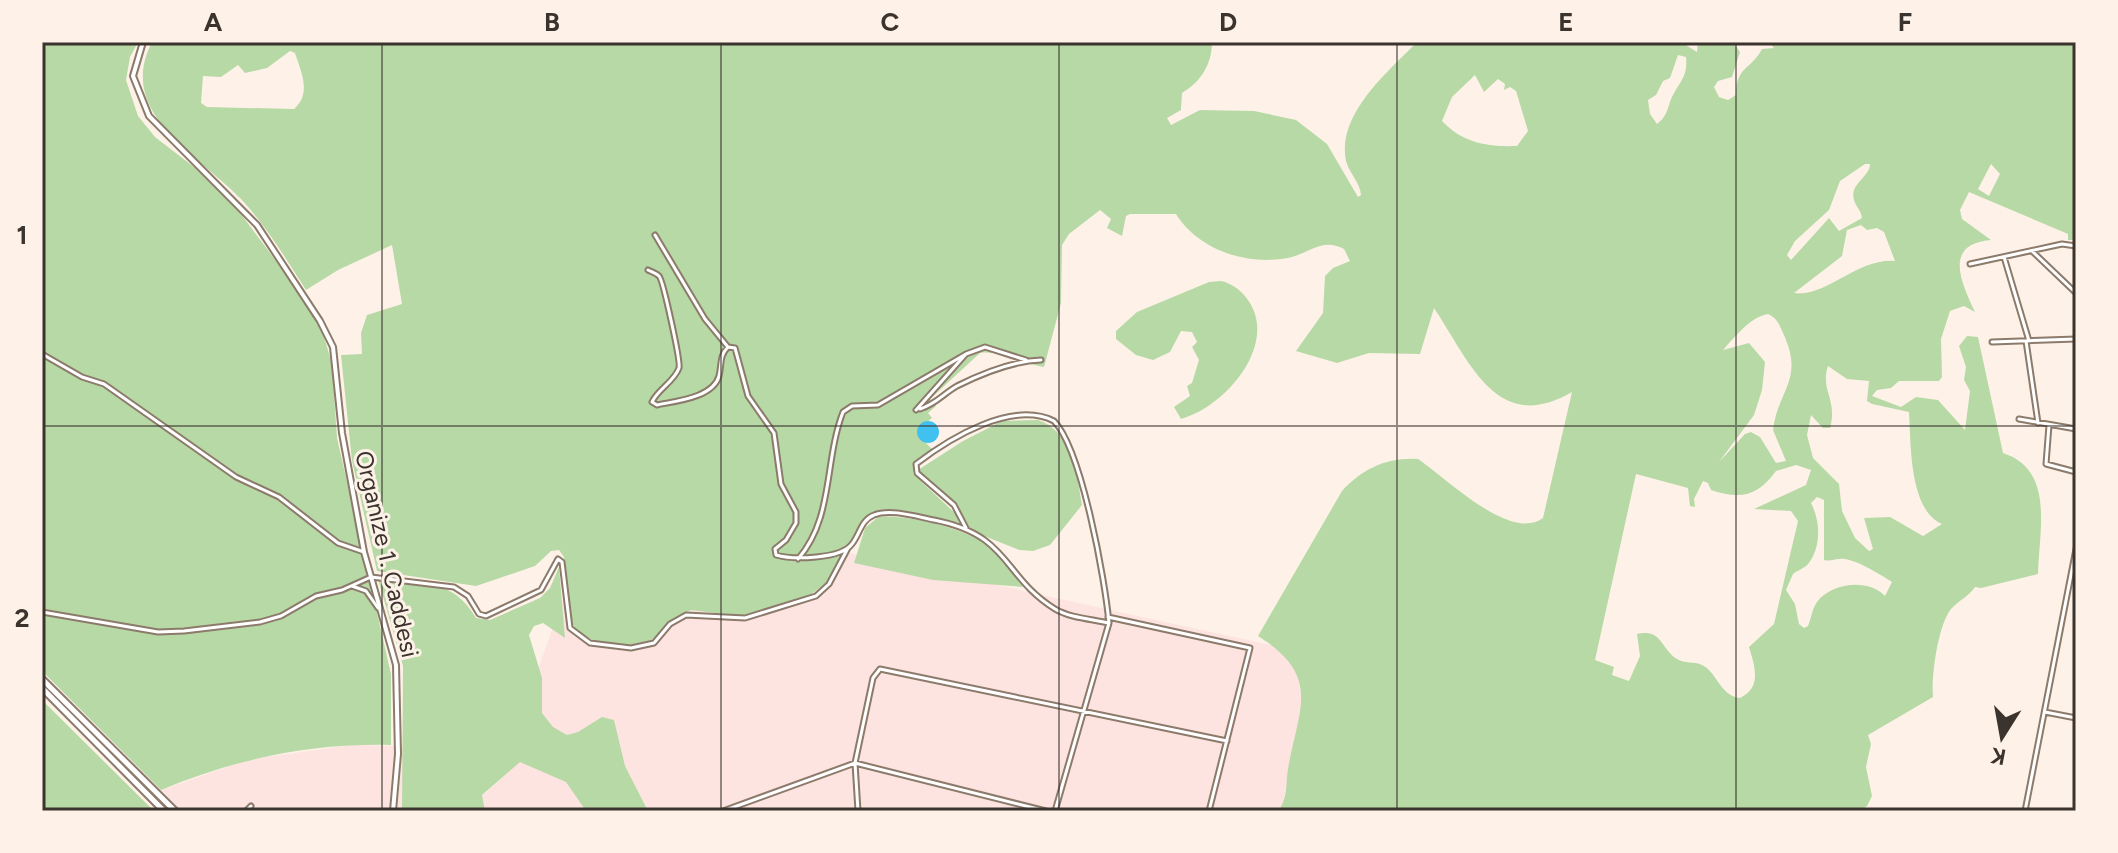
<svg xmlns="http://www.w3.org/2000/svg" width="2118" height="853" viewBox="0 0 2118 853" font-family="Figtree,sans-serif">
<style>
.industrial{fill:#fee4e0}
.green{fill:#b7d9a6;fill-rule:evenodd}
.water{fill:#41c1f0}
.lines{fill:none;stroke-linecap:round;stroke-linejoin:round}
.minor-casing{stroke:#8c7a6b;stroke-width:7}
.tertiary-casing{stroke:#8c7a6b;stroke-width:8}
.secondary-casing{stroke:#8c7a6b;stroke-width:9}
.minor{stroke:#fff;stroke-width:3}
.tertiary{stroke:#fff;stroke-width:4}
.secondary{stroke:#fff;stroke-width:5}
.grid{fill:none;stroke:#3b332d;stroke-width:2;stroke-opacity:0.55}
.labels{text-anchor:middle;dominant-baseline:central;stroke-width:6;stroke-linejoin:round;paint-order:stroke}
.street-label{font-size:24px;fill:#3b332d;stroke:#fef2e8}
.neatline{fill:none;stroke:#3b332d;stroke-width:3}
.grid-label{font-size:26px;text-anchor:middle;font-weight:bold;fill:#3b332d}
</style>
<rect width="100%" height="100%" fill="#fef2e8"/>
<!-- industrial -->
<path class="industrial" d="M 599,498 L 1413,676 L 1521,811 L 485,811 L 482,796 L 520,762 L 521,717 Z
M 352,745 L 404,746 L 402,811 L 181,811 L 161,790 L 250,759 Z"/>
<!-- green -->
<path class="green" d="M 42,42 L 138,42 L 130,57 L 126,80 L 138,116 L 155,137 L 203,174 L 235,206 L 299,292 L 322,330 L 332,364 L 337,438 L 391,674 L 391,745 C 310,743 235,759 161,790 L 42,671 Z
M 152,42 L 1212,42 C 1212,64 1201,82 1182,93 L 1181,110 L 1167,118 L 1171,125 L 1200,110 L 1254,111 L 1296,120 L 1327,144 L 1358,197 L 1361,195 C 1360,182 1349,173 1346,161 C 1336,114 1390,70 1417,42 L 1681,42 L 1697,52 L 1698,42 L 1733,42 L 1740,52 L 1732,77 L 1718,81 L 1714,87 L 1719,97 L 1728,100 L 1736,95 C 1736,66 1751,70 1762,49 L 1774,48 L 1769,42 L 2076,42 L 2076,240 L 2068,240 L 2068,234 L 1969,192 L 1960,210 L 1962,219 L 1991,240 C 1942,244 1962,284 1975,312 L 1964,306 L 1950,311 L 1941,339 L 1942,377 L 1939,381 L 1899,381 L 1891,388 L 1877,390 L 1872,396 L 1901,407 L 1916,397 L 1938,400 L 1965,430 L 1970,391 L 1964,380 L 1966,367 L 1959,346 L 1967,336 L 1978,337 L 2003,453 C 2055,470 2039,530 2038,574 L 1981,588 L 1975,587 C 1968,597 1959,600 1951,609 C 1938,625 1931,677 1933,697 L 1868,735 L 1871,744 L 1866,767 L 1872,796 L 1867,806 L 1860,811 L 1279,811 C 1289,792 1285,788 1288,769 C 1298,709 1323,677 1258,636 L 1342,491 C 1363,468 1388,457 1418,459 C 1449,480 1510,542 1543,518 L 1572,392 C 1497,436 1470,362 1434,308 L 1420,354 L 1369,353 L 1337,363 L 1296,351 L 1323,313 L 1325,276 L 1333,268 L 1350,261 L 1344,249 C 1323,238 1312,251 1292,257 C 1250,267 1199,251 1176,214 L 1130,214 L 1126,216 L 1122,236 L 1107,228 L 1111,219 L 1100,210 L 1069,234 L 1062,245 L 1061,303 L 1044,367 C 1026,364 999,350 980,353 L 930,399 L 936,406 L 928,413 L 932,418 L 918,429 L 921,438 L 935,452 L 915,464 L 913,474 L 956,514 L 959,523 L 891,511 L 874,511 L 863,519 L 830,579 L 807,598 L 740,616 L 691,610 C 675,616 666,632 651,640 C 638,648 623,645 609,643 C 557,637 567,598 564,557 L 559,550 L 551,551 L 535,566 L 476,586 L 377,571 L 352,461 L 341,355 L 362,354 L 361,333 L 367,315 L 402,304 L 392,245 L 338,270 L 306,290 C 286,259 267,227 241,199 C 199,155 115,113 152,42 ZM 290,51 L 295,53 C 301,72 312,93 294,109 L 207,107 L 201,103 L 203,76 L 221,77 L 238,65 L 245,73 L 267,68 ZM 1678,55 L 1686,57 C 1688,76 1681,80 1673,95 C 1667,106 1669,115 1657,124 L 1650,114 L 1648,100 L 1656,95 L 1663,81 L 1670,78 ZM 1475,75 L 1484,92 L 1498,79 L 1505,84 L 1504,90 L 1510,87 L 1516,91 L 1528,131 L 1517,146 C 1487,147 1463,143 1442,121 L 1452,97 ZM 1865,164 L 1870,164 C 1870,177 1849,184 1854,200 C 1856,207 1861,210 1862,218 L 1839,231 L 1829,218 L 1791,260 L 1787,255 L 1795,241 L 1829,210 L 1840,181 ZM 1991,164 L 2000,174 L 1989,196 L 1978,189 ZM 1861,225 L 1867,230 L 1877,228 L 1884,232 L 1895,261 C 1857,258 1826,298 1794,293 L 1842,256 L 1847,230 ZM 1768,314 C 1777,318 1779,324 1783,333 C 1805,380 1778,389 1773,430 L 1786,461 L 1776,463 L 1760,437 L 1751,432 L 1745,434 L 1719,462 L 1754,415 L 1762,390 L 1765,362 L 1749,343 L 1723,350 C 1735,337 1750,317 1768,314 ZM 1828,366 L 1847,379 L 1869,381 L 1867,401 L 1872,404 L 1909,412 C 1911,444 1909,510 1942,524 L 1923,536 L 1890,517 L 1864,518 L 1873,549 L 1869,551 L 1855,538 L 1842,511 L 1839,484 L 1813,458 L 1807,435 L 1811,415 L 1823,428 L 1830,428 C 1838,399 1820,391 1828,366 ZM 1796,465 L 1811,470 L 1806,485 L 1754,509 L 1791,511 L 1798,521 L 1774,624 L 1749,647 C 1755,667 1762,687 1740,698 C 1720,696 1717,672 1702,665 C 1694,661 1685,664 1677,659 C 1660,648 1662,628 1637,634 L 1640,656 L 1629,681 L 1612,675 L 1614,667 L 1595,660 L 1636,474 L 1688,488 L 1690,506 L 1695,507 L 1694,499 L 1703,481 L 1708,483 L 1711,490 C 1741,500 1758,496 1776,471 ZM 1817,497 L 1824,500 L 1824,560 C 1831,562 1837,558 1844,559 C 1857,560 1881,575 1892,582 L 1885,596 C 1868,578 1831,583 1817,602 C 1812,609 1811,619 1808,626 L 1804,628 L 1799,624 L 1795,604 L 1786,590 L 1793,574 C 1798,570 1805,568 1808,564 C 1821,548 1821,522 1811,503 Z
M 1221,281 C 1234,284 1243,292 1250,303 C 1277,348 1223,408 1181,419 L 1174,407 L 1190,396 L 1187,386 L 1192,383 L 1199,360 L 1192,347 L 1197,342 L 1192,332 L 1181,331 L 1170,352 L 1153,360 L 1136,355 L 1116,339 L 1116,331 L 1137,312 L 1209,282 Z
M 1038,420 C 1072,431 1077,474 1082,505 L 1050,545 L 1033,551 L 1019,550 L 972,531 L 953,503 L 918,470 L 963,441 L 1002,421 Z
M 878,517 C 908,514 968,529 992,548 C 1004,558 1013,574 1023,587 L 933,580 L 854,563 L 865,528 Z
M 559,567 L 565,638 L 543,623 L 534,626 L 529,635 L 542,678 L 542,713 L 553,727 L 567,735 L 578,732 L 602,717 L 614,720 L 625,766 L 648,811 L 586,811 L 566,782 L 520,762 L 482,795 L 485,811 L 402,811 L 403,666 L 378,579 C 420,583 453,578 476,618 L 490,620 L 540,598 L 550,588 Z
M 42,700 L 154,811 L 42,811 Z"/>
<!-- water -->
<path class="water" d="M917 432a11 11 0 1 1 22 0a11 11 0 1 1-22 0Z"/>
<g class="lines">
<!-- minor casing -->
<g class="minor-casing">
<path id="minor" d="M 655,235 L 705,319 L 728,347
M 2032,251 L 2076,293
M 2004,257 L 2029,341
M 1970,264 L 2062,244 L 2076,246
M 648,270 C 652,272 656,273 659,276 C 663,280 681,362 679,368 C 674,382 658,389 652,402 L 657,405 C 675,401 713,398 719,376 C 722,364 719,356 728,347 L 735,348 L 748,396 L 774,433 L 781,484 L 796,512 L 796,523 L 786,540 L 775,549 L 776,555 C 793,560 841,559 852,544 C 860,534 861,520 874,515 C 890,508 918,517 934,520 C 1011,535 1002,576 1055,609 C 1070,618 1092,619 1109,623
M 2026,341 L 2038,423
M 1992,342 L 2076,339
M 42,354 L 82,377 L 104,384 L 236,477 L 279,497 L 338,543 L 364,552
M 920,409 C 936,404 943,394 957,386 C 981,374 1014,361 1041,360
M 916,410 L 966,354 L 985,347 L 1026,360
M 2019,419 L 2076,429
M 2049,425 L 2046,464 L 2076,472
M 966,528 L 954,505 L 917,473 L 916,464 C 950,438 1012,400 1054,421 C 1082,450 1105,580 1109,623 L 1055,811
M 798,559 C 834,518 824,461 843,412 L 852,406 L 878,405 L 966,354
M 352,586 L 366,591 L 378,608
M 42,612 L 158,632 L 184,631 L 260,622 L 281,616 L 316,596 L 342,590 L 371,577 L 454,587 L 468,596 L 479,614 L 486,616 L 541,590 L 558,559 L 562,562 L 570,628 L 590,643 L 631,648 L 654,643 L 670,624 L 686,615 L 745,618 L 816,596 L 829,584 L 848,548
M 1108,617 L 1250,648 L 1209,811
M 2045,712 L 2076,718
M 246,811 L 251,806
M 723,811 L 855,763 L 1046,811
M 858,811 L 855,763 L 873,678 L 880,669 L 1227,741
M 2025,811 L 2076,549"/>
</g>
<!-- tertiary casing -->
<g class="tertiary-casing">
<path id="tertiary" d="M 143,42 L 133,76 L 149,116 L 257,225 L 320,321 L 333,347 L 342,433 L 364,552 L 396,665 L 398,754 L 393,811"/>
</g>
<!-- secondary casing -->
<g class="secondary-casing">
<path id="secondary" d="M 42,679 L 175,811
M 42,688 L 164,811"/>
</g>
<!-- minor -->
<use href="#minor" class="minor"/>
<!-- tertiary -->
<use href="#tertiary" class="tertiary"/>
<!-- secondary -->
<use href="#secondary" class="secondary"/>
</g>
<!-- grid -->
<path class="grid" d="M 382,42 L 382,811M 721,42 L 721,811M 1059,42 L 1059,811M 1397,42 L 1397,811M 1736,42 L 1736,811M 42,426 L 2076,426"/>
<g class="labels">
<!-- street labels -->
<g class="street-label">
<text transform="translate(387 554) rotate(77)">Organize 1. Caddesi</text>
</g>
</g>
<!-- border -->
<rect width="2118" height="853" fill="none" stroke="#fef2e8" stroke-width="88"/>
<!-- north arrow -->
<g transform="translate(2002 737) rotate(191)" stroke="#fef2e8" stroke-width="6" paint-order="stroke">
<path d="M0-6L14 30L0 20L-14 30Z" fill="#3b332d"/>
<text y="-12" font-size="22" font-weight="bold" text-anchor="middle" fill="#3b332d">K</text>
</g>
<rect x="44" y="44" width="2030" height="765" class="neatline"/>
<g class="grid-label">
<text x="213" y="31">A</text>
<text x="552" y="31">B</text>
<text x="890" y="31">C</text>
<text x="1228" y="31">D</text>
<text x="1566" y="31">E</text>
<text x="1905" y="31">F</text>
<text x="22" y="244">1</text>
<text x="22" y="627">2</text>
</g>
</svg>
